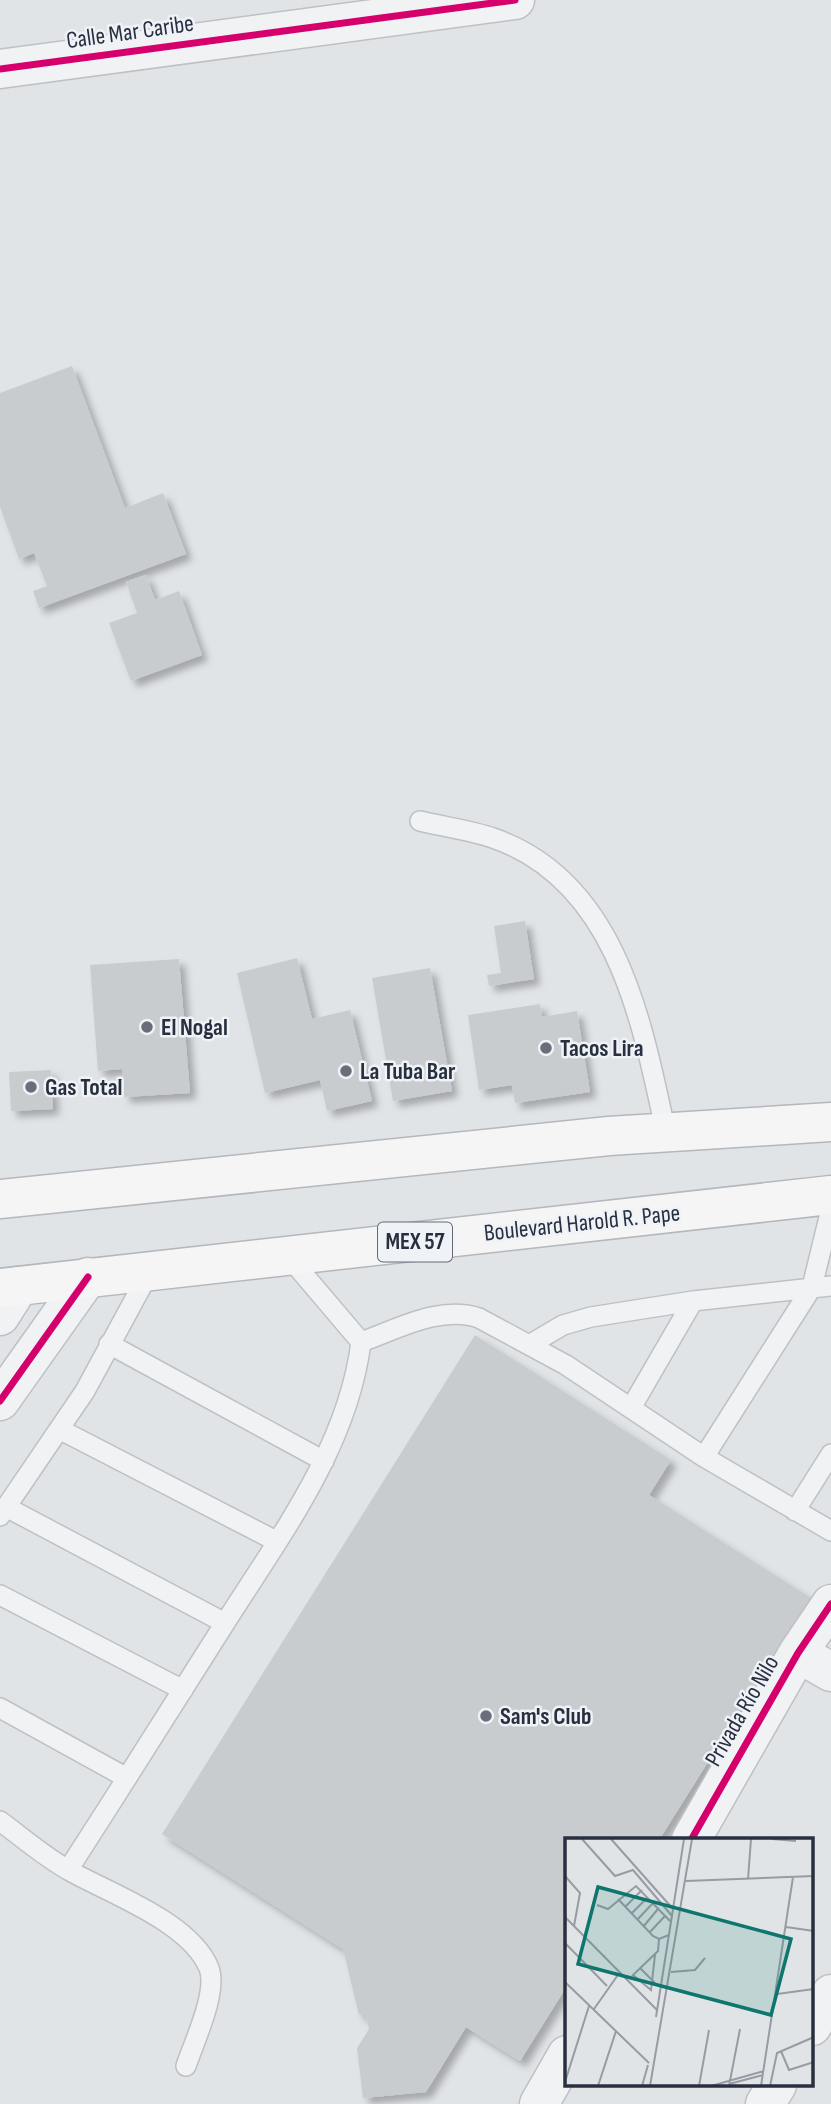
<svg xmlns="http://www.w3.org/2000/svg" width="831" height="2104" viewBox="0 0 831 2104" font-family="'Sofia Sans Condensed',sans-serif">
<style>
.building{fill:#c9cccf;filter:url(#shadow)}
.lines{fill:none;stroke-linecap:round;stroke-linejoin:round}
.service-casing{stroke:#bec0c4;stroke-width:22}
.minor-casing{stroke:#bec0c4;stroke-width:41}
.trunk-casing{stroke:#b4b7bb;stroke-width:41}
.service{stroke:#f1f2f3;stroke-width:19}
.minor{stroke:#f1f2f3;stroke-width:38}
.trunk{stroke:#f5f5f6;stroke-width:38}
.cycleway-casing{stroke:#eff2f6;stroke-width:11}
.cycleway{stroke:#d6006c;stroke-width:7}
.poi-dot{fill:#696f7a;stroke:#eff2f6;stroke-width:2.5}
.labels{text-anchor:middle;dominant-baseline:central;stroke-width:5;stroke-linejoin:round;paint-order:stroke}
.shield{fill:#eff2f6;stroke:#646a77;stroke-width:2}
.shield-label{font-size:23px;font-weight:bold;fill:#283040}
.street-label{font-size:24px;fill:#283040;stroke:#eff2f6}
.poi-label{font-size:24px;font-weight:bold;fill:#283040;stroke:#eff2f6;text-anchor:start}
.inset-road{fill:none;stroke:#979ca4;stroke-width:2}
.view{fill:#0f766e;fill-opacity:0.15;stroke:#0f766e;stroke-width:3.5}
.inset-edge{fill:none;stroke:#283040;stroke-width:3.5}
</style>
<defs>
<filter id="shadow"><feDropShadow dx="6" dy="6" stdDeviation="3.5" flood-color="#0004"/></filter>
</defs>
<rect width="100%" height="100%" fill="#e1e4e7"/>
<!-- building -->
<path class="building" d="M 72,366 L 125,508 L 163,493 L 186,554 L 39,608 L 33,591 L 47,586 L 34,553 L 19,559 L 0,507 L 0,393 Z
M 146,575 L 155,600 L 179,591 L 202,655 L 131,681 L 109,623 L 137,613 L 126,582 Z
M 525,921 L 534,979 L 489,986 L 487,975 L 501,973 L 494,926 Z
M 297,958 L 312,1019 L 350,1010 L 372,1101 L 327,1111 L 320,1080 L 265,1093 L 237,973 Z
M 179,959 L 190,1093 L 124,1097 L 122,1069 L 98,1071 L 90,965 Z
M 430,968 L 452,1091 L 393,1101 L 372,978 Z
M 540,1004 L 542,1017 L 577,1011 L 590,1092 L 515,1103 L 512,1085 L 479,1090 L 468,1015 Z
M 51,1070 L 53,1109 L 11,1111 L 9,1072 Z
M 475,1335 L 671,1460 L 649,1495 L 811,1598 L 659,1840 L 567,1840 L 567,1986 L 520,2061 L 466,2027 L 426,2092 L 363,2098 L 357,2048 L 369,2029 L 365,2014 L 359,2015 L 343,1949 L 162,1834 Z"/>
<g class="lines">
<!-- service casing -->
<g class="service-casing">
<path id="service" d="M 420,821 C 444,827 470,830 493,838 C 617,881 642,1022 666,1133
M 361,1342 C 398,1329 440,1305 479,1318 L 566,1365 L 704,1457 L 831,1531
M 109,1344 L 324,1461
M 529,1345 L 563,1325 L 591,1317 L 693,1301 L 831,1286
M 631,1408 L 693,1301
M 59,1429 L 276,1541
M 704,1457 L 812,1287 L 831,1209
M 6,1507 L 225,1623
M 795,1511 L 831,1454
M 0,1516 L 85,1391 L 151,1269
M 0,1595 L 183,1690
M 0,1708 L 127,1778
M 0,1821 C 23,1838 46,1858 70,1871 C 111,1894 190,1922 209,1968 C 218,1992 194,2042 186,2066
M 68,1870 C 121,1788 173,1705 225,1623 C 280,1536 348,1447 361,1342 L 288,1256"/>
</g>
<!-- minor casing -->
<g class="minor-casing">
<path id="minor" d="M 0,69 L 515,0
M 0,1316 L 19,1286
M 0,1401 L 88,1277
M 798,1653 L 831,1672
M 691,1840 L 798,1653 L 831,1604
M 812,2026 L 831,1994
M 539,2104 L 567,2055
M 765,2104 L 777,2085"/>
</g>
<!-- trunk casing -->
<g class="trunk-casing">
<path id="trunk" d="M 0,1199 L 609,1136 L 831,1122
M 0,1288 L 831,1195"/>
</g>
<!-- service -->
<use href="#service" class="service"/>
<!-- minor -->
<use href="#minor" class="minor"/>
<!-- trunk -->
<use href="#trunk" class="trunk"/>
<!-- cycleway casing -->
<g class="cycleway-casing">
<path id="cycleway" d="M 0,69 L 515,0
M 0,1401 L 88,1277
M 691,1840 L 798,1653 L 831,1604"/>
</g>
<!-- cycleway -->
<use href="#cycleway" class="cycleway"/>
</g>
<!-- markers -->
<g class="poi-dot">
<circle cx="147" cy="1027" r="7"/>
<circle cx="546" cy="1048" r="7"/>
<circle cx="346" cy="1071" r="7"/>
<circle cx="31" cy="1087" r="7"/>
<circle cx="486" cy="1716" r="7"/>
</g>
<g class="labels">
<!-- shield labels -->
<rect class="shield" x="378" y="1222.5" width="74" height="39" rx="5"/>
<g class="shield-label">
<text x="415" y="1242">MEX 57</text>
</g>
<!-- street labels -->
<g class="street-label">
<text transform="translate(130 32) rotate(-8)">Calle Mar Caribe</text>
<text transform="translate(582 1223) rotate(-6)">Boulevard Harold R. Pape</text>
<text transform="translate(742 1711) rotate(-60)">Privada Río Nilo</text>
</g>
<!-- poi labels -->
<g class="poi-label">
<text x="161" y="1027">El Nogal</text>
<text x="560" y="1048">Tacos Lira</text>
<text x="360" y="1071">La Tuba Bar</text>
<text x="45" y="1087">Gas Total</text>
<text x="500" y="1716">Sam's Club</text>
</g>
</g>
<!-- overview -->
<g transform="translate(565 1838)">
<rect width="248" height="248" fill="#e1e4e7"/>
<path class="inset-road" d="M 17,1 L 50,38 L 68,32 L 107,78M 46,1 L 108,71M 207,1 L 231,3M 0,38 L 15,55 L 9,88M 183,41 L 186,1M 121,43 L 249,38M 53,61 L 88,98 L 94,101 L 104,97M 32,67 L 43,71 L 71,48 L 105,83M 60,69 L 77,52M 66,76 L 83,59M 0,79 L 92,172M 72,82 L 88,65M 78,89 L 93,71M 221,89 L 249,93M 84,95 L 100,78M 0,105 L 42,148M 75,130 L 90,145M 106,134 L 130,132 L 140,120M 68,137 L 86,152 L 90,117M 67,138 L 93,113 L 94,101M 0,144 L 84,225M 212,156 L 249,151M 29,171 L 55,134M 91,179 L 119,1M 216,213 L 224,232 L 249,224M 0,244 L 24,168M 164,246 L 198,237M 33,248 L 51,193M 77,248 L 83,227M 85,248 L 127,1M 134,248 L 144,192M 146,248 L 199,233M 164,248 L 175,191M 196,248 L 228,39M 205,248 L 212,215 L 249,199"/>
<path class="view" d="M 33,49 L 226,101 L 206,177 L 13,126 Z"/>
<rect width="248" height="248" class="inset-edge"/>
</g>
</svg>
